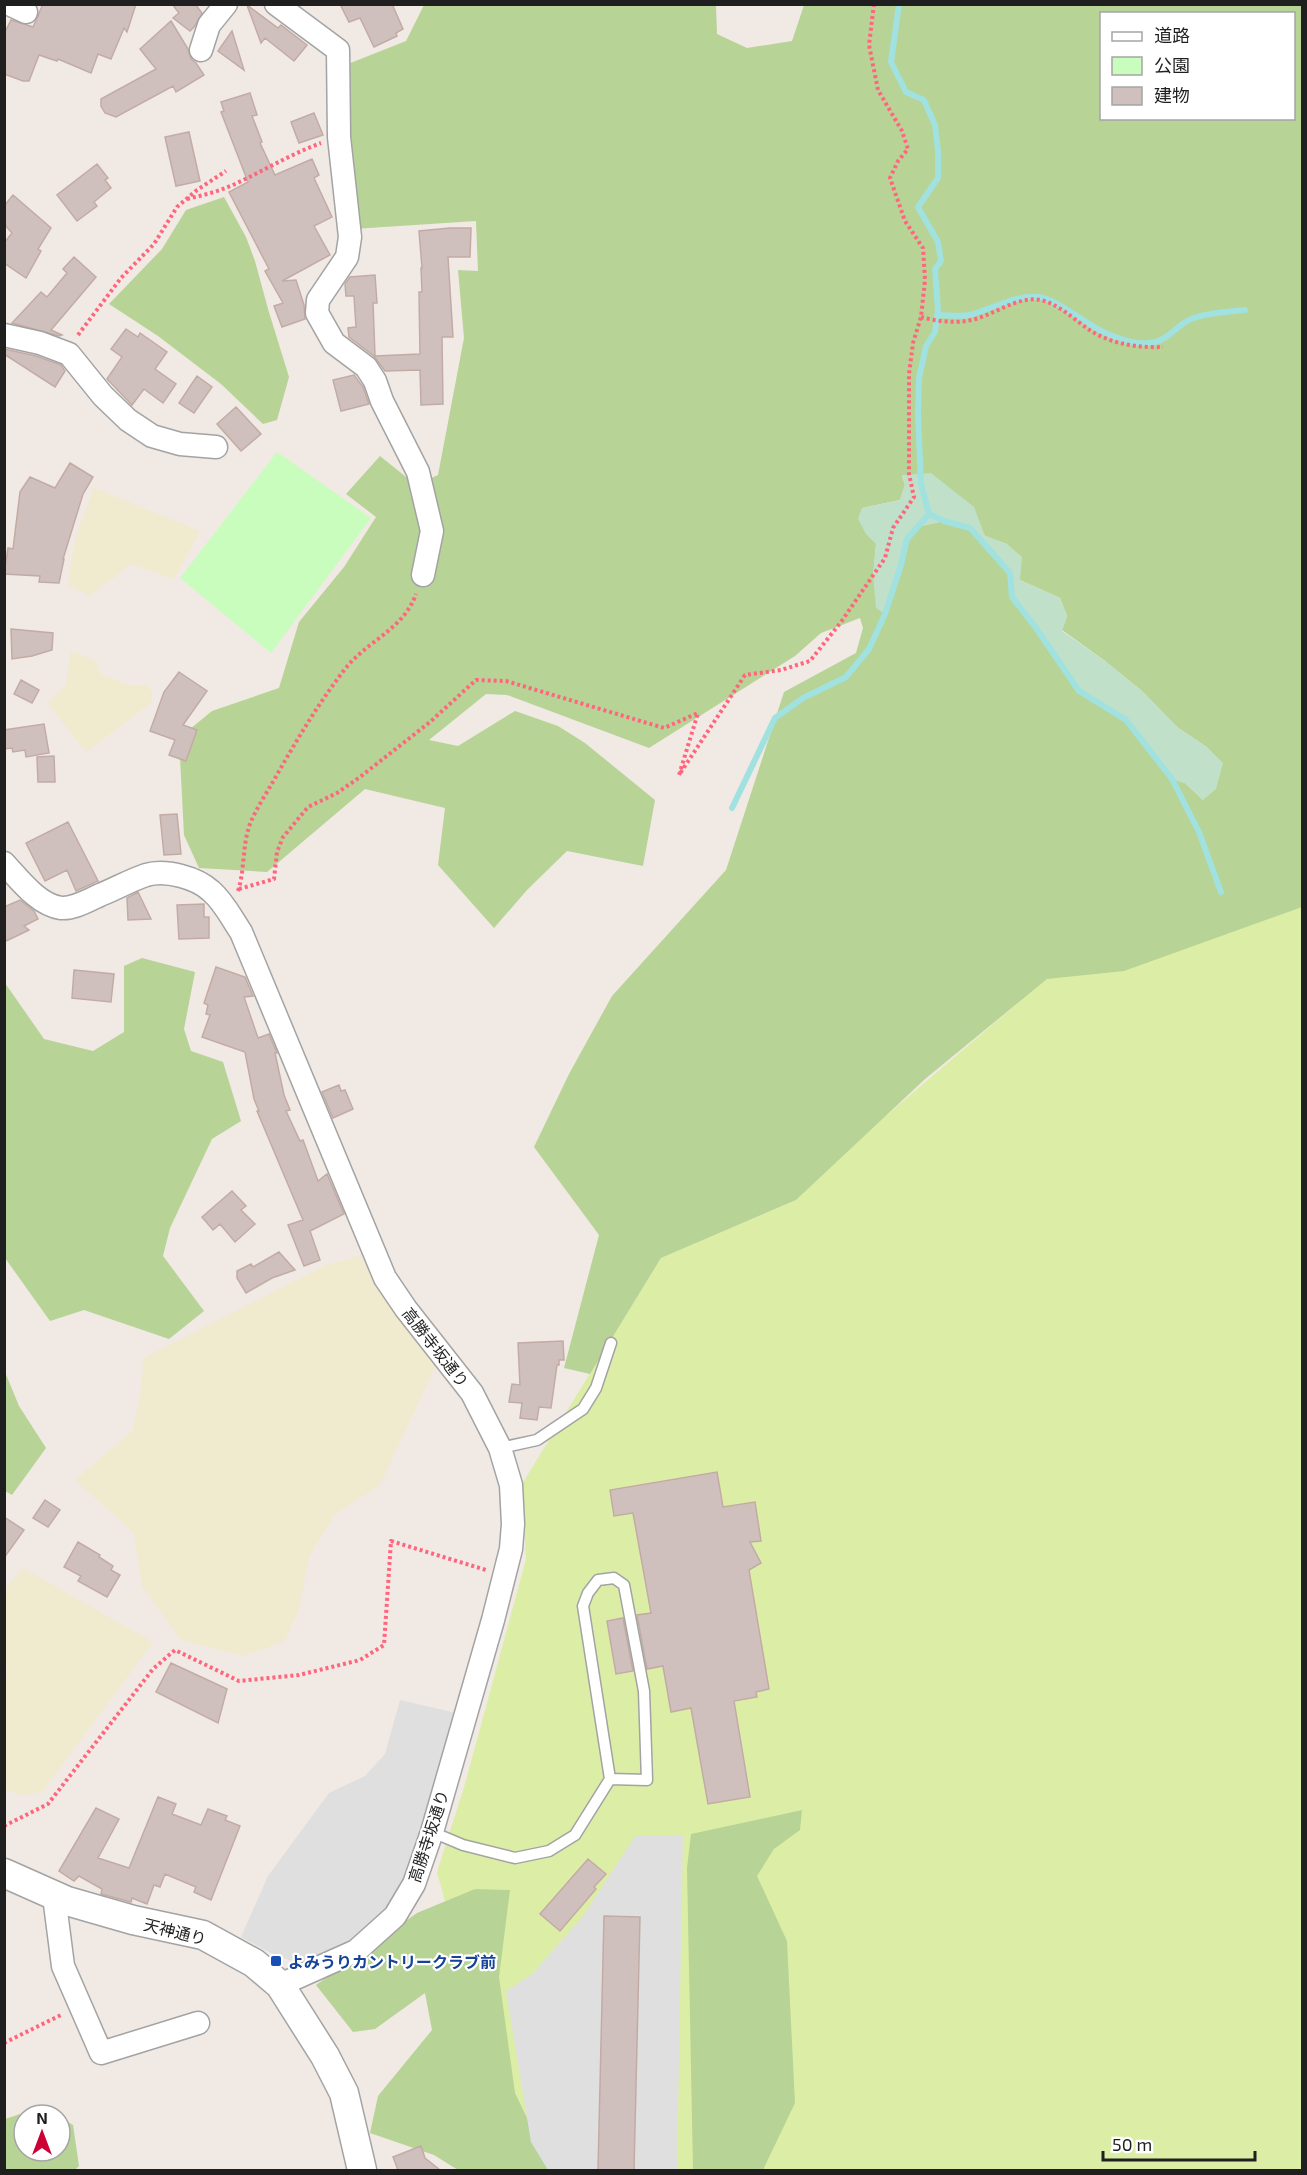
<svg xmlns="http://www.w3.org/2000/svg" width="1307" height="2175" viewBox="0 0 1307 2175" font-family="'Exo 2','Noto Sans JP',sans-serif">
<style>
.farmland{fill:#f0eace}
.grass{fill:#dceea6}
.forest{fill:#b7d396;fill-rule:evenodd}
.wetland{fill:#c0e0c9}
.park{fill:#c9fdbe}
.parking{fill:#dfdfdf}
.lines{fill:none;stroke-linecap:round;stroke-linejoin:round}
.stream{stroke:#a1e1df;stroke-width:6}
.building{fill:#d0c0bd;stroke:#c3aba5;stroke-width:1.5}
.service-casing{stroke:#a3a3a3;stroke-width:13}
.minor-casing{stroke:#a3a3a3;stroke-width:25}
.tertiary-casing{stroke:#a3a3a3;stroke-width:31}
.path{stroke:#ff667e;stroke-width:4;stroke-dasharray:3 3;stroke-linecap:butt}
.service{stroke:#fff;stroke-width:10}
.minor{stroke:#fff;stroke-width:22}
.tertiary{stroke:#fff;stroke-width:28}
.transit-dot{fill:#1a4fb4;stroke:#fff;stroke-width:2}
.labels{text-anchor:middle;dominant-baseline:central;stroke-width:4.5;stroke-linejoin:round;paint-order:stroke}
.street-label{font-size:16px;fill:#1f1f1f;stroke:#fff}
.transit-label{font-size:16px;font-weight:bold;fill:#164399;stroke:#fff;text-anchor:start}
</style>
<rect width="100%" height="100%" fill="#f0e9e4"/>
<!-- farmland -->
<path class="farmland" d="M 94,488 L 200,531 L 174,579 L 131,564 L 90,596 L 68,585 L 75,539 Z
M 71,651 L 96,661 L 100,674 L 129,685 L 147,685 L 152,692 L 151,703 L 86,752 L 48,703 L 66,685 Z
M 360,1256 L 375,1281 L 436,1365 L 380,1485 L 334,1515 L 309,1557 L 299,1608 L 285,1641 L 243,1656 L 181,1640 L 142,1586 L 134,1533 L 75,1480 L 133,1430 L 140,1396 L 144,1358 L 326,1265 Z
M 23,1568 L 153,1642 L 43,1791 L 24,1796 L 4,1789 L 4,1677 L 8,1671 L 4,1663 L 5,1589 Z"/>
<!-- grass -->
<path class="grass" d="M 1302,863 L 1302,2170 L 518,2170 L 437,1872 L 465,1784 L 526,1559 L 522,1484 L 661,1258 L 796,1200 L 839,1156 L 1047,978 Z"/>
<!-- forest -->
<path class="forest" d="M 424,5 L 716,5 L 717,34 L 747,48 L 792,41 L 804,5 L 1302,5 L 1302,907 L 1124,971 L 1047,979 L 925,1079 L 796,1200 L 661,1258 L 590,1374 L 564,1368 L 599,1235 L 534,1147 L 569,1074 L 612,996 L 726,870 L 784,692 L 856,653 L 863,628 L 860,618 L 821,633 L 795,656 L 649,748 L 507,695 L 486,694 L 429,740 L 458,746 L 515,711 L 558,726 L 585,743 L 655,800 L 643,866 L 567,851 L 527,890 L 494,928 L 438,865 L 445,808 L 365,789 L 267,872 L 199,868 L 184,835 L 179,738 L 212,711 L 279,688 L 299,622 L 344,567 L 376,517 L 346,494 L 380,456 L 416,485 L 438,475 L 464,338 L 458,270 L 478,271 L 476,221 L 353,229 L 346,136 L 348,64 L 406,41 ZM 1102,14 L 1294,14 L 1294,118 L 1102,118 ZM 902,476 L 981,528 L 985,536 L 1007,544 L 1020,580 L 1060,598 L 1067,616 L 1062,630 L 1105,661 L 1142,691 L 1177,727 L 1208,748 L 1203,800 L 1185,783 L 1172,779 L 1126,720 L 1079,691 L 1036,628 L 1012,597 L 1010,573 L 970,528 L 944,521 L 916,527 L 907,539 L 901,565 L 885,613 L 873,576 L 876,544 L 862,508 L 900,500 L 905,485 Z
M 224,197 L 246,237 L 255,261 L 268,309 L 289,377 L 277,420 L 263,424 L 221,384 L 158,336 L 109,304 L 162,249 L 186,210 Z
M 142,958 L 195,972 L 184,1029 L 191,1051 L 223,1062 L 241,1121 L 212,1139 L 170,1228 L 163,1256 L 204,1311 L 169,1339 L 84,1310 L 50,1321 L 5,1258 L 5,983 L 44,1039 L 93,1051 L 124,1032 L 124,966 Z
M 5,1372 L 19,1406 L 46,1448 L 12,1495 L 5,1491 Z
M 802,1810 L 800,1830 L 774,1849 L 757,1876 L 787,1941 L 795,2103 L 763,2170 L 693,2170 L 687,1868 L 691,1834 Z
M 475,1889 L 510,1890 L 499,1977 L 515,2093 L 552,2170 L 458,2170 L 434,2155 L 370,2133 L 378,2096 L 432,2030 L 425,1993 L 375,2029 L 353,2032 L 316,1985 L 417,1913 Z
M 44,2106 L 58,2115 L 24,2115 L 24,2151 L 60,2151 L 60,2117 L 73,2125 L 79,2166 L 75,2170 L 5,2170 L 5,2119 Z"/>
<!-- wetland -->
<path class="wetland" d="M 931,473 L 974,507 L 985,536 L 1007,544 L 1022,557 L 1020,580 L 1060,598 L 1067,616 L 1062,631 L 1105,661 L 1142,691 L 1177,727 L 1208,748 L 1223,763 L 1216,789 L 1203,800 L 1185,783 L 1172,779 L 1126,720 L 1079,691 L 1036,628 L 1012,597 L 1010,573 L 970,528 L 944,521 L 916,527 L 907,539 L 901,565 L 885,614 L 876,608 L 873,576 L 876,544 L 866,534 L 858,519 L 862,508 L 900,500 L 905,485 L 902,475 Z"/>
<!-- park -->
<path class="park" d="M 277,452 L 371,518 L 271,653 L 180,578 Z"/>
<!-- parking -->
<path class="parking" d="M 400,1700 L 456,1713 L 412,1864 L 389,1907 L 343,1949 L 300,1964 L 271,1953 L 241,1937 L 268,1876 L 329,1793 L 365,1776 L 385,1754 Z
M 636,1835 L 683,1835 L 677,2170 L 548,2170 L 531,2142 L 506,1991 L 532,1974 L 583,1916 Z"/>
<g class="lines">
<!-- stream -->
<path class="stream" d="M 899,4 L 891,62 L 906,92 L 924,100 L 935,125 L 938,151 L 938,178 L 918,207 L 938,242 L 941,261 L 935,269 L 938,311 L 935,332 L 926,346 L 919,378 L 918,415 L 921,484 L 929,514 L 944,521 L 970,528 L 1010,573 L 1012,597 L 1036,628 L 1079,691 L 1126,720 L 1172,779 L 1199,832 L 1221,892
M 937,315 C 947,315 959,317 969,315 C 993,309 1019,292 1044,298 C 1057,302 1069,311 1080,318 C 1098,331 1126,345 1148,343 C 1168,342 1175,326 1191,319 C 1208,312 1228,312 1245,310
M 732,808 L 775,718 L 803,698 L 846,677 L 869,649 L 885,614 L 901,565 L 907,539 L 929,514"/>
</g>
<!-- building -->
<path class="building" d="M 43,4 L 136,4 L 127,32 L 124,28 L 111,59 L 98,54 L 91,73 L 58,59 L 57,61 L 39,55 L 29,81 L 23,81 L 4,74 L 4,34 L 11,20 L 33,27 Z
M 172,4 L 195,4 L 202,13 L 194,27 L 190,31 L 173,18 L 179,13 Z
M 340,4 L 392,4 L 403,29 L 396,33 L 397,36 L 374,47 L 360,18 L 349,22 Z
M 247,5 L 278,28 L 281,25 L 307,45 L 294,61 L 265,38 L 261,43 Z
M 171,21 L 188,49 L 191,59 L 196,63 L 204,75 L 176,92 L 173,86 L 116,117 L 105,113 L 101,106 L 101,99 L 156,69 L 140,49 Z
M 232,31 L 244,70 L 218,51 Z
M 250,93 L 257,115 L 252,116 L 262,142 L 260,143 L 275,175 L 312,159 L 319,175 L 314,178 L 332,217 L 314,226 L 330,255 L 282,281 L 296,280 L 304,305 L 305,319 L 282,327 L 274,306 L 283,303 L 265,271 L 269,269 L 229,192 L 248,182 L 221,112 L 224,111 L 221,102 Z
M 314,113 L 323,135 L 299,143 L 291,122 Z
M 189,132 L 200,181 L 176,186 L 165,137 Z
M 97,164 L 108,178 L 105,180 L 111,188 L 94,202 L 97,206 L 77,221 L 57,195 Z
M 13,195 L 51,228 L 38,249 L 41,251 L 26,278 L 4,263 L 4,243 L 12,233 L 4,224 L 4,206 Z
M 450,228 L 471,228 L 470,257 L 448,257 L 453,337 L 442,337 L 443,404 L 421,405 L 420,370 L 385,371 L 374,356 L 349,337 L 348,328 L 356,327 L 354,296 L 346,296 L 345,284 L 350,277 L 375,275 L 377,303 L 373,303 L 375,356 L 420,354 L 419,292 L 422,292 L 421,268 L 422,268 L 419,231 Z
M 74,257 L 96,277 L 51,330 L 62,335 L 59,336 L 12,323 L 41,292 L 47,297 L 67,273 L 63,269 Z
M 126,329 L 138,337 L 140,333 L 167,352 L 155,369 L 176,384 L 163,403 L 144,389 L 132,405 L 107,379 L 122,357 L 111,349 Z
M 4,349 L 36,356 L 61,365 L 65,371 L 55,387 L 4,354 Z
M 354,375 L 363,387 L 369,404 L 341,411 L 333,380 Z
M 197,376 L 212,387 L 194,413 L 179,403 Z
M 236,407 L 261,434 L 241,451 L 217,424 Z
M 70,463 L 93,477 L 83,494 L 63,559 L 64,559 L 59,583 L 39,582 L 40,576 L 4,574 L 8,548 L 13,549 L 20,492 L 30,477 L 55,488 Z
M 11,629 L 53,633 L 52,650 L 32,656 L 12,659 Z
M 179,672 L 207,691 L 183,725 L 197,730 L 186,761 L 169,755 L 175,740 L 150,731 L 164,692 Z
M 21,680 L 39,690 L 32,703 L 14,694 Z
M 44,724 L 49,753 L 26,757 L 25,750 L 13,752 L 12,748 L 4,749 L 4,730 Z
M 54,756 L 55,782 L 38,782 L 37,757 Z
M 177,814 L 181,854 L 164,855 L 160,815 Z
M 68,822 L 98,881 L 76,891 L 67,870 L 45,881 L 26,843 Z
M 138,892 L 151,919 L 128,920 L 127,898 Z
M 20,900 L 34,911 L 38,919 L 24,926 L 29,930 L 4,942 L 4,907 Z
M 204,904 L 204,917 L 209,917 L 209,938 L 179,939 L 177,905 Z
M 216,967 L 245,977 L 253,996 L 244,997 L 258,1038 L 269,1034 L 277,1053 L 275,1053 L 284,1095 L 290,1110 L 286,1111 L 300,1141 L 303,1140 L 318,1181 L 327,1174 L 344,1214 L 310,1231 L 320,1260 L 304,1266 L 288,1225 L 303,1220 L 257,1111 L 259,1111 L 254,1099 L 245,1052 L 202,1037 L 210,1015 L 206,1014 L 208,1005 L 204,1003 Z
M 74,970 L 114,974 L 111,1002 L 72,998 Z
M 339,1085 L 341,1091 L 345,1090 L 353,1109 L 333,1118 L 322,1092 Z
M 232,1191 L 246,1206 L 241,1210 L 255,1224 L 235,1242 L 220,1224 L 213,1230 L 202,1217 Z
M 279,1252 L 295,1270 L 272,1278 L 246,1293 L 237,1278 L 237,1271 L 251,1264 L 253,1267 Z
M 563,1341 L 564,1360 L 559,1360 L 559,1365 L 557,1365 L 551,1408 L 539,1407 L 537,1420 L 520,1418 L 522,1403 L 509,1402 L 512,1384 L 520,1385 L 518,1343 Z
M 717,1472 L 723,1507 L 755,1502 L 761,1541 L 750,1542 L 761,1563 L 749,1570 L 769,1689 L 756,1692 L 757,1697 L 734,1701 L 750,1797 L 708,1804 L 691,1708 L 671,1712 L 663,1666 L 647,1669 L 637,1615 L 651,1613 L 633,1513 L 614,1516 L 610,1490 Z
M 45,1500 L 60,1510 L 48,1527 L 33,1518 Z
M 4,1517 L 24,1530 L 4,1558 Z
M 78,1542 L 100,1555 L 99,1557 L 113,1566 L 111,1570 L 120,1575 L 107,1597 L 78,1581 L 81,1576 L 64,1567 Z
M 623,1618 L 633,1671 L 616,1674 L 607,1621 Z
M 171,1663 L 227,1689 L 218,1723 L 156,1692 Z
M 158,1797 L 176,1804 L 172,1814 L 201,1825 L 208,1809 L 227,1816 L 225,1820 L 240,1826 L 211,1900 L 194,1892 L 196,1887 L 165,1874 L 160,1887 L 154,1885 L 147,1904 L 132,1898 L 131,1902 L 101,1894 L 102,1889 L 79,1876 L 74,1881 L 59,1871 L 96,1808 L 119,1819 L 98,1858 L 129,1868 Z
M 588,1859 L 606,1874 L 594,1887 L 596,1889 L 560,1931 L 540,1914 Z
M 604,1916 L 640,1917 L 634,2170 L 598,2170 Z
M 421,2146 L 425,2158 L 440,2170 L 398,2170 L 393,2157 Z"/>
<g class="lines">
<!-- service casing -->
<g class="service-casing">
<path id="service" d="M 500,1448 L 537,1440 L 583,1409 L 596,1388 L 611,1343
M 432,1832 L 463,1845 L 515,1858 L 549,1851 L 575,1835 L 610,1779 L 647,1780 L 644,1691 L 624,1585 L 614,1578 L 598,1580 L 588,1593 L 583,1606 L 610,1779"/>
</g>
<!-- minor casing -->
<g class="minor-casing">
<path id="minor" d="M 9,4 L 26,12
M 276,4 L 338,50 L 339,137 L 350,237 L 347,257 L 318,300 L 317,313 L 334,343 L 366,367 L 375,381 L 382,401 L 418,472 L 432,531 L 423,575
M 201,50 L 209,25 L 226,4
M 4,335 L 40,343 L 69,354 L 103,396 L 128,420 L 152,436 L 180,444 L 216,447
M 4,863 C 19,879 38,905 61,908 C 74,909 89,900 100,895 C 115,889 131,880 146,875 C 166,869 197,878 211,891 C 224,902 232,919 241,932 L 385,1278 L 406,1309 L 472,1393 L 500,1448 L 511,1485 L 513,1524 L 511,1549 L 493,1620 L 432,1832 L 414,1884 L 395,1916 L 356,1951 L 280,1985
M 54,1896 L 63,1966 L 101,2053 L 198,2023"/>
</g>
<!-- tertiary casing -->
<g class="tertiary-casing">
<path id="tertiary" d="M 4,1873 L 67,1901 L 133,1920 L 203,1935 L 254,1963 L 280,1985 L 325,2056 L 344,2093 L 362,2170"/>
</g>
<!-- path -->
<path class="path" d="M 187,199 C 204,195 221,191 237,183 C 265,170 291,154 321,143
M 921,317 C 935,321 952,323 966,321 C 991,318 1016,295 1041,300 C 1058,304 1074,319 1088,329 C 1110,344 1138,348 1163,347
M 78,335 L 121,278 L 154,244 L 177,207 L 197,190 L 226,171
M 239,889 L 274,879 L 277,852 L 283,837 L 308,807 L 337,793 L 360,777 L 430,722 L 476,680 L 506,681 L 664,728 L 698,713 L 679,775 L 745,675 L 781,670 L 810,661 L 841,622 L 885,558 L 893,528 L 914,497 L 909,474 L 909,374 L 913,343 L 921,317 L 925,280 L 923,248 L 905,221 L 890,178 L 898,161 L 908,149 L 902,131 L 878,90 L 869,45 L 874,4
M 238,891 C 245,870 242,846 250,824 C 256,809 266,794 274,780 C 296,741 318,704 345,669 C 367,641 404,629 416,594
M 4,1826 L 48,1804 L 153,1669 L 175,1650 L 239,1681 L 299,1675 L 360,1660 L 384,1645 L 391,1541 L 486,1570
M 4,2043 L 63,2014"/>
<!-- service -->
<use href="#service" class="service"/>
<!-- minor -->
<use href="#minor" class="minor"/>
<!-- tertiary -->
<use href="#tertiary" class="tertiary"/>
</g>
<!-- markers -->
<rect class="transit-dot" x="270" y="1955" width="12" height="12" rx="3"/>
<g class="labels">
<!-- street labels -->
<g class="street-label">
<text transform="translate(436 1347) rotate(52)">高勝寺坂通り</text>
<text transform="translate(428 1836) rotate(-72)">高勝寺坂通り</text>
<text transform="translate(175 1931) rotate(14)">天神通り</text>
</g>
<!-- transit labels -->
<g class="transit-label">
<text x="288" y="1961">よみうりカントリークラブ前</text>
</g>
</g>
<!-- border -->
<rect width="1307" height="2175" fill="none" stroke="#1f1f1f" stroke-width="12"/>
<!-- legend -->
<rect x="1100" y="12" width="195" height="108" fill="#ffffff" stroke="#a5a5a5" stroke-width="1.5"/>
<rect x="1112" y="32" width="30" height="9" fill="#ffffff" stroke="#a5a5a5" stroke-width="1.5"/>
<text x="1154" y="42" font-size="18" fill="#1f1f1f">道路</text>
<rect x="1112" y="57" width="30" height="18" fill="#c9fdbe" stroke="#a5a5a5" stroke-width="1.5"/>
<text x="1154" y="72" font-size="18" fill="#1f1f1f">公園</text>
<rect x="1112" y="87" width="30" height="18" fill="#d0c0bd" stroke="#a5a5a5" stroke-width="1.5"/>
<text x="1154" y="102" font-size="18" fill="#1f1f1f">建物</text>
<!-- north arrow -->
<g transform="translate(42 2133)"><circle r="28" fill="#ffffff" stroke="#a5a5a5" stroke-width="1.5"/>
<path d="M0-4.5L10 22L0 15L-10 22Z" fill="#cd0035"/>
<text y="-9" font-size="16" font-weight="bold" text-anchor="middle" fill="#1f1f1f">N</text>
</g>
<!-- scale -->
<path d="M1103 2151v9h152v-9" fill="none" stroke="#1f1f1f" stroke-width="3"/>
<text x="1112" y="2151" font-size="18" fill="#1f1f1f" stroke="#ffffff" stroke-width="4.5" paint-order="stroke">50 m</text>
</svg>
